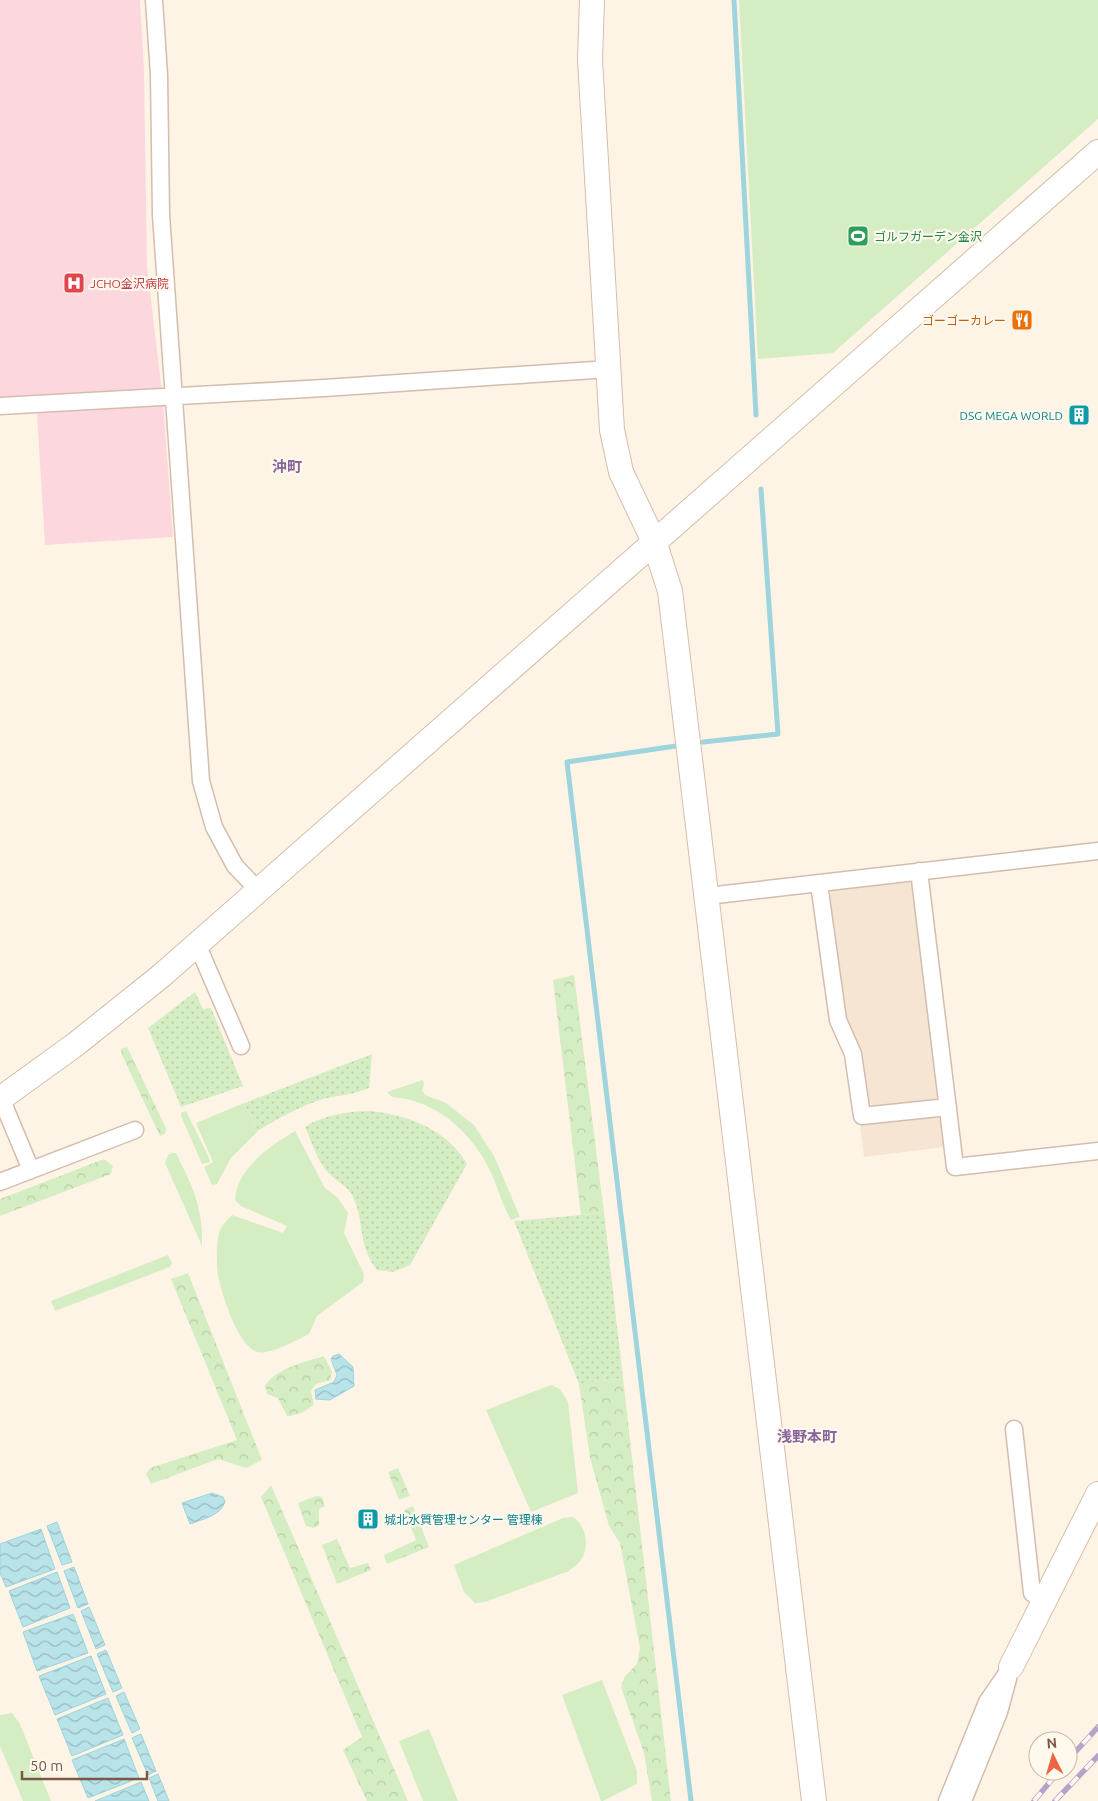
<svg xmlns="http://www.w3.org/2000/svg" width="1098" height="1801" viewBox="0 0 1098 1801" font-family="Ubuntu,'Noto Sans JP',sans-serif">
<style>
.residential{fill:#f6e5d3}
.medical{fill:#fcd8de}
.green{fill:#d5edc3}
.forest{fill:url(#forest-crowns)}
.park{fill:url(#park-dots)}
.water{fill:url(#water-waves);stroke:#9ed4dc}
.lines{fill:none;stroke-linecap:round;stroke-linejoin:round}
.stream{stroke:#9ed4dc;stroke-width:5}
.street-casing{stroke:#d3bdad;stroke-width:19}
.secondary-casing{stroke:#d6bdaa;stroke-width:26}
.street{stroke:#fff;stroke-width:16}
.secondary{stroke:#fff;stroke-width:24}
.rail-casing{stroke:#b6a3c9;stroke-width:5.5}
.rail{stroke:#fff8ed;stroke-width:4;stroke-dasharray:11;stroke-linecap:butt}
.labels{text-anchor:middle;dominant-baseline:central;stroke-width:4.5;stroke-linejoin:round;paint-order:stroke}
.leisure-label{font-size:12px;fill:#27864d;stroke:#fff8ed;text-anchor:start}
.health-label{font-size:12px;fill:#be3a42;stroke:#fff8ed;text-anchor:start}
.food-label{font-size:12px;fill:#c56008;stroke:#fff8ed;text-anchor:end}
.culture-label{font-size:12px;fill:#0d838f;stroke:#fff8ed;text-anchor:end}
.quarter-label{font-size:15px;font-weight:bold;fill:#88649d;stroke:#fff8ed}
</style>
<defs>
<pattern id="forest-crowns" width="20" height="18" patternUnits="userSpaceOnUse" patternTransform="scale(1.25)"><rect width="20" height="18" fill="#d5edc3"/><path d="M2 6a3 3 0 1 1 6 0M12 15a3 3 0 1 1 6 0" fill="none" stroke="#bacda9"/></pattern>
<pattern id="park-dots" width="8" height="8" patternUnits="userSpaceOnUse" patternTransform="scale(1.25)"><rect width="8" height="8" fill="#d5edc3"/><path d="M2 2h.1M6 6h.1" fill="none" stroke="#bacda9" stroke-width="1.8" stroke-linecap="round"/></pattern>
<pattern id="water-waves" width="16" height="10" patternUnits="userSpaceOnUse" patternTransform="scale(1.25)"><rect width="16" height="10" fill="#b8e3e9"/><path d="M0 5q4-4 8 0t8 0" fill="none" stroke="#9abbbf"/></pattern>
</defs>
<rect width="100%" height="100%" fill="#fef4e6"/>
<!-- residential -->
<path class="residential" d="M 908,880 L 915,888 L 939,1094 L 934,1102 L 874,1107 L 868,1100 L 863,1060 L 843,1020 L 829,898 L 832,888 Z
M 934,1115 L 942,1122 L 945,1147 L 864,1157 L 860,1124 Z"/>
<!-- medical -->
<path class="medical" d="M 0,0 L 140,0 L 144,70 L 147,266 L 163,401 L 173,537 L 45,545 L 36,398 L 0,400 Z"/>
<!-- green -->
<path class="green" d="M 739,0 L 1098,0 L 1098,119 L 833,353 L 758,359 Z
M 423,1080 L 424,1084 L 422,1090 L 425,1095 L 446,1103 L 474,1125 L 494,1156 L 520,1217 L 511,1220 C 503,1206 499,1192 493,1177 C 476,1136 438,1100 392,1097 L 387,1092 Z
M 244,1103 L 258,1131 L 231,1158 L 217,1184 L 212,1185 L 204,1167 L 213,1162 L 196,1123 Z
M 186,1111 L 209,1158 L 210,1162 L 202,1164 L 181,1116 L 181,1113 Z
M 295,1131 L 325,1188 L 338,1198 L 348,1213 L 344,1233 L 364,1274 L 363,1282 L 317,1316 L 309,1334 C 297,1340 270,1355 258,1352 C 239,1348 223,1298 219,1280 C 216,1270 216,1240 220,1230 C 223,1224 228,1219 232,1215 L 283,1233 L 287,1226 L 241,1206 L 235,1200 C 236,1169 271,1145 295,1131 Z
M 172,1153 L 176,1153 C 193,1188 203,1206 202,1246 L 165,1163 L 168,1155 Z
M 168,1255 L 172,1263 L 170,1267 L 55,1311 L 51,1301 Z
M 551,1385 L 560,1389 L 568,1402 L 578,1493 L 531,1512 L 486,1410 Z
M 573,1517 C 586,1525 590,1547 581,1560 C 578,1565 573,1567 569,1571 L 485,1602 L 475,1603 L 464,1592 L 454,1565 L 563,1518 Z
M 602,1680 L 637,1771 L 637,1784 L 603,1801 L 601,1801 L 562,1695 Z
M 12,1713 L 20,1724 L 51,1801 L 23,1801 L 0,1746 L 0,1715 Z
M 429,1729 L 458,1801 L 423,1801 L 399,1741 Z"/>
<!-- forest -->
<path class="forest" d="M 574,975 L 604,1213 L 581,1215 L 553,980 Z
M 127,1047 L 166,1128 L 165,1134 L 160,1136 L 122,1055 L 121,1049 Z
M 104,1159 L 113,1166 L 111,1174 L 0,1216 L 0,1199 Z
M 188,1273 L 262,1460 L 246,1468 L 218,1459 L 151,1484 L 146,1474 L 150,1468 L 237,1440 L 171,1279 Z
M 324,1356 L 332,1372 L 330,1380 L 316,1384 L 311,1391 L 314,1404 C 307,1411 297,1416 287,1416 L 278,1398 L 267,1394 L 265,1386 C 276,1368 305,1362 324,1356 Z
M 623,1378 L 671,1801 L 652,1801 L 644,1753 L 621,1687 L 625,1676 L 637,1664 L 640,1648 L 620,1543 L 609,1526 L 590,1457 L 579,1384 Z
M 398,1468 L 410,1496 L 399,1500 L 388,1472 Z
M 271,1485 L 408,1801 L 367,1801 L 343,1750 L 362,1737 L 261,1497 Z
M 316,1496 L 322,1497 L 325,1506 L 319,1509 L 319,1525 L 313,1528 L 306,1526 L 298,1503 Z
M 413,1506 L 429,1547 L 387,1564 L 384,1555 L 416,1540 L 404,1510 Z
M 337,1539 L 350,1568 L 368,1563 L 371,1570 L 337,1584 L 322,1545 Z"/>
<!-- park -->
<path class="park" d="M 195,992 L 203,1009 L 211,1008 L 243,1086 L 181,1107 L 148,1028 Z
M 372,1054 L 369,1088 C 352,1096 334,1095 317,1101 C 296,1109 276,1119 258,1131 L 244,1103 Z
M 370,1111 C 408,1115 447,1129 467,1164 L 410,1265 L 393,1272 L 377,1270 C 356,1243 366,1222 352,1195 C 345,1183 333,1180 325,1169 C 316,1157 311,1140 305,1127 C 323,1115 349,1111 370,1111 Z
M 604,1213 L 623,1378 L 579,1384 L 514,1221 Z"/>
<!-- water -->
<path class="water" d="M 339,1354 L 353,1367 L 354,1386 L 330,1400 L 316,1399 L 315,1390 L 334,1382 L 337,1375 L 331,1359 L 333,1356 Z
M 212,1493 L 223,1497 L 225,1502 C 220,1516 203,1519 190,1524 L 182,1503 Z
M 57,1522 L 72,1562 L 62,1565 L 47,1526 Z
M 41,1529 L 55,1569 L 6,1587 L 0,1573 L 0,1544 Z
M 74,1567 L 88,1604 L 78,1608 L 64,1571 Z
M 57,1572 L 70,1608 L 23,1627 L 9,1591 Z
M 89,1607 L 105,1645 L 96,1649 L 81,1611 Z
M 73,1614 L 88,1653 L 37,1671 L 23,1632 Z
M 106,1650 L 122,1688 L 113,1692 L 97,1654 Z
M 91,1656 L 106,1694 L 55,1715 L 39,1676 Z
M 124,1692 L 140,1729 L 132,1733 L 116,1696 Z
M 108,1698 L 123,1735 L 72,1756 L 57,1719 Z
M 141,1734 L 156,1771 L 148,1775 L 132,1738 Z
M 124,1739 L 139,1778 L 88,1798 L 72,1760 Z
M 158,1774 L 169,1801 L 158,1801 L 149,1778 Z
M 141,1782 L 149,1801 L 95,1801 Z"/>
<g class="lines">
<!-- stream -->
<path class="stream" d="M 734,0 L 756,415
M 703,742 L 778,734 L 761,489
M 676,746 L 567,762 L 691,1801"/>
<!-- street casing -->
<g class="street-casing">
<path id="street" d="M 154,0 L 159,75 L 161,215 L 201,781 L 214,827 L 235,866 L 259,891
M 0,406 L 324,388 L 609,369
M 919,871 L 955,1167 L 1098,1151
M 819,884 L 838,1020 L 853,1054 L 862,1116 L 948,1107
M 707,896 L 1098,851
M 197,944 L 241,1046
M 1,1098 L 31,1170
M 0,1182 L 135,1130
M 1014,1429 L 1032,1593 L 1043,1602
M 947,1801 L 987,1702 L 1011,1667
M 963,1801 L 999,1712 L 1008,1679"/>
</g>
<!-- secondary casing -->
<g class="secondary-casing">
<path id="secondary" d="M 592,0 L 590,60 L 612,430 L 621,472 L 655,544 L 670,591 C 719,994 769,1397 814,1801
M 0,1099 L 76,1044 L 161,976 L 1098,152
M 1011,1667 L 1098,1494"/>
</g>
<!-- street -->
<use href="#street" class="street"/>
<!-- secondary -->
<use href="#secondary" class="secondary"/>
<!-- rail casing -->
<g class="rail-casing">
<path id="rail" d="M 1068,1760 L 1098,1727
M 1034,1801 L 1059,1771
M 1055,1801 L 1098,1756"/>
</g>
<!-- rail -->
<use href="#rail" class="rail"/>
</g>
<!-- icons -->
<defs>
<g id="stadium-square" transform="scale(1.125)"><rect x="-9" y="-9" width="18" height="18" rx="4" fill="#2e9e5b" stroke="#fff8ed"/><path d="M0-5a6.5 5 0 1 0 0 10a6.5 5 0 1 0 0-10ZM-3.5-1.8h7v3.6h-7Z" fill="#fff"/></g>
<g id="hospital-square" transform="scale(1.125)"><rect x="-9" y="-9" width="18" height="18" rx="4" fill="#e0444e" stroke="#fff8ed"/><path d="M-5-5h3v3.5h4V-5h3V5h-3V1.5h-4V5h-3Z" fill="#fff"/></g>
<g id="restaurant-square" transform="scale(1.125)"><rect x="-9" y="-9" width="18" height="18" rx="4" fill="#e8710a" stroke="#fff8ed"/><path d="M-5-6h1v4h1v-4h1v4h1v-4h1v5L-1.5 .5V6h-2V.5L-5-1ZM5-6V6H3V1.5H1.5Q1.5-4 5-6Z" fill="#fff"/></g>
<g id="building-square" transform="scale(1.125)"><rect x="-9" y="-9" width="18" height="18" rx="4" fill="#0f9aa8" stroke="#fff8ed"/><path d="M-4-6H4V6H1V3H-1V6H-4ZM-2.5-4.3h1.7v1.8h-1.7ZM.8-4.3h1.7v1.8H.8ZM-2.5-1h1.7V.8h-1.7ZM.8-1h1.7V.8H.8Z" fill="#fff"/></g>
</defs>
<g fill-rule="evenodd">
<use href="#stadium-square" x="858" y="236"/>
<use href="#hospital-square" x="74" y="283"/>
<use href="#restaurant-square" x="1022" y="320"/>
<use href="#building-square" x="1079" y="415"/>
<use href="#building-square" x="368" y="1519"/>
</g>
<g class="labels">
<!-- leisure labels -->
<g class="leisure-label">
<text x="874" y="236">ゴルフガーデン金沢</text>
</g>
<!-- health labels -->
<g class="health-label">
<text x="90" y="283">JCHO金沢病院</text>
</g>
<!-- food labels -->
<g class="food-label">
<text x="1006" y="320">ゴーゴーカレー</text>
</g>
<!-- culture labels -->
<g class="culture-label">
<text x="1063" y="415">DSG MEGA WORLD</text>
<text x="384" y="1519" text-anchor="start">城北水質管理センター 管理棟</text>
</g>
<!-- quarter labels -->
<g class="quarter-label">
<text x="287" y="466">沖町</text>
<text x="807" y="1436">浅野本町</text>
</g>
</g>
<!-- north arrow -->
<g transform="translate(1053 1756) rotate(355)"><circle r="24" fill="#fff8ed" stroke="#c9b8ab"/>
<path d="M0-4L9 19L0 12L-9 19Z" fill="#ef6543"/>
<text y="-8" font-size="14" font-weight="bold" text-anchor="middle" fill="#795848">N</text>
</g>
<!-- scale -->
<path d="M22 1771v8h125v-8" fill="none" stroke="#795848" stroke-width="2.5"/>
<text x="30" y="1771" font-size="15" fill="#795848" stroke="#fff8ed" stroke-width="4" paint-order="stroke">50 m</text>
</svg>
